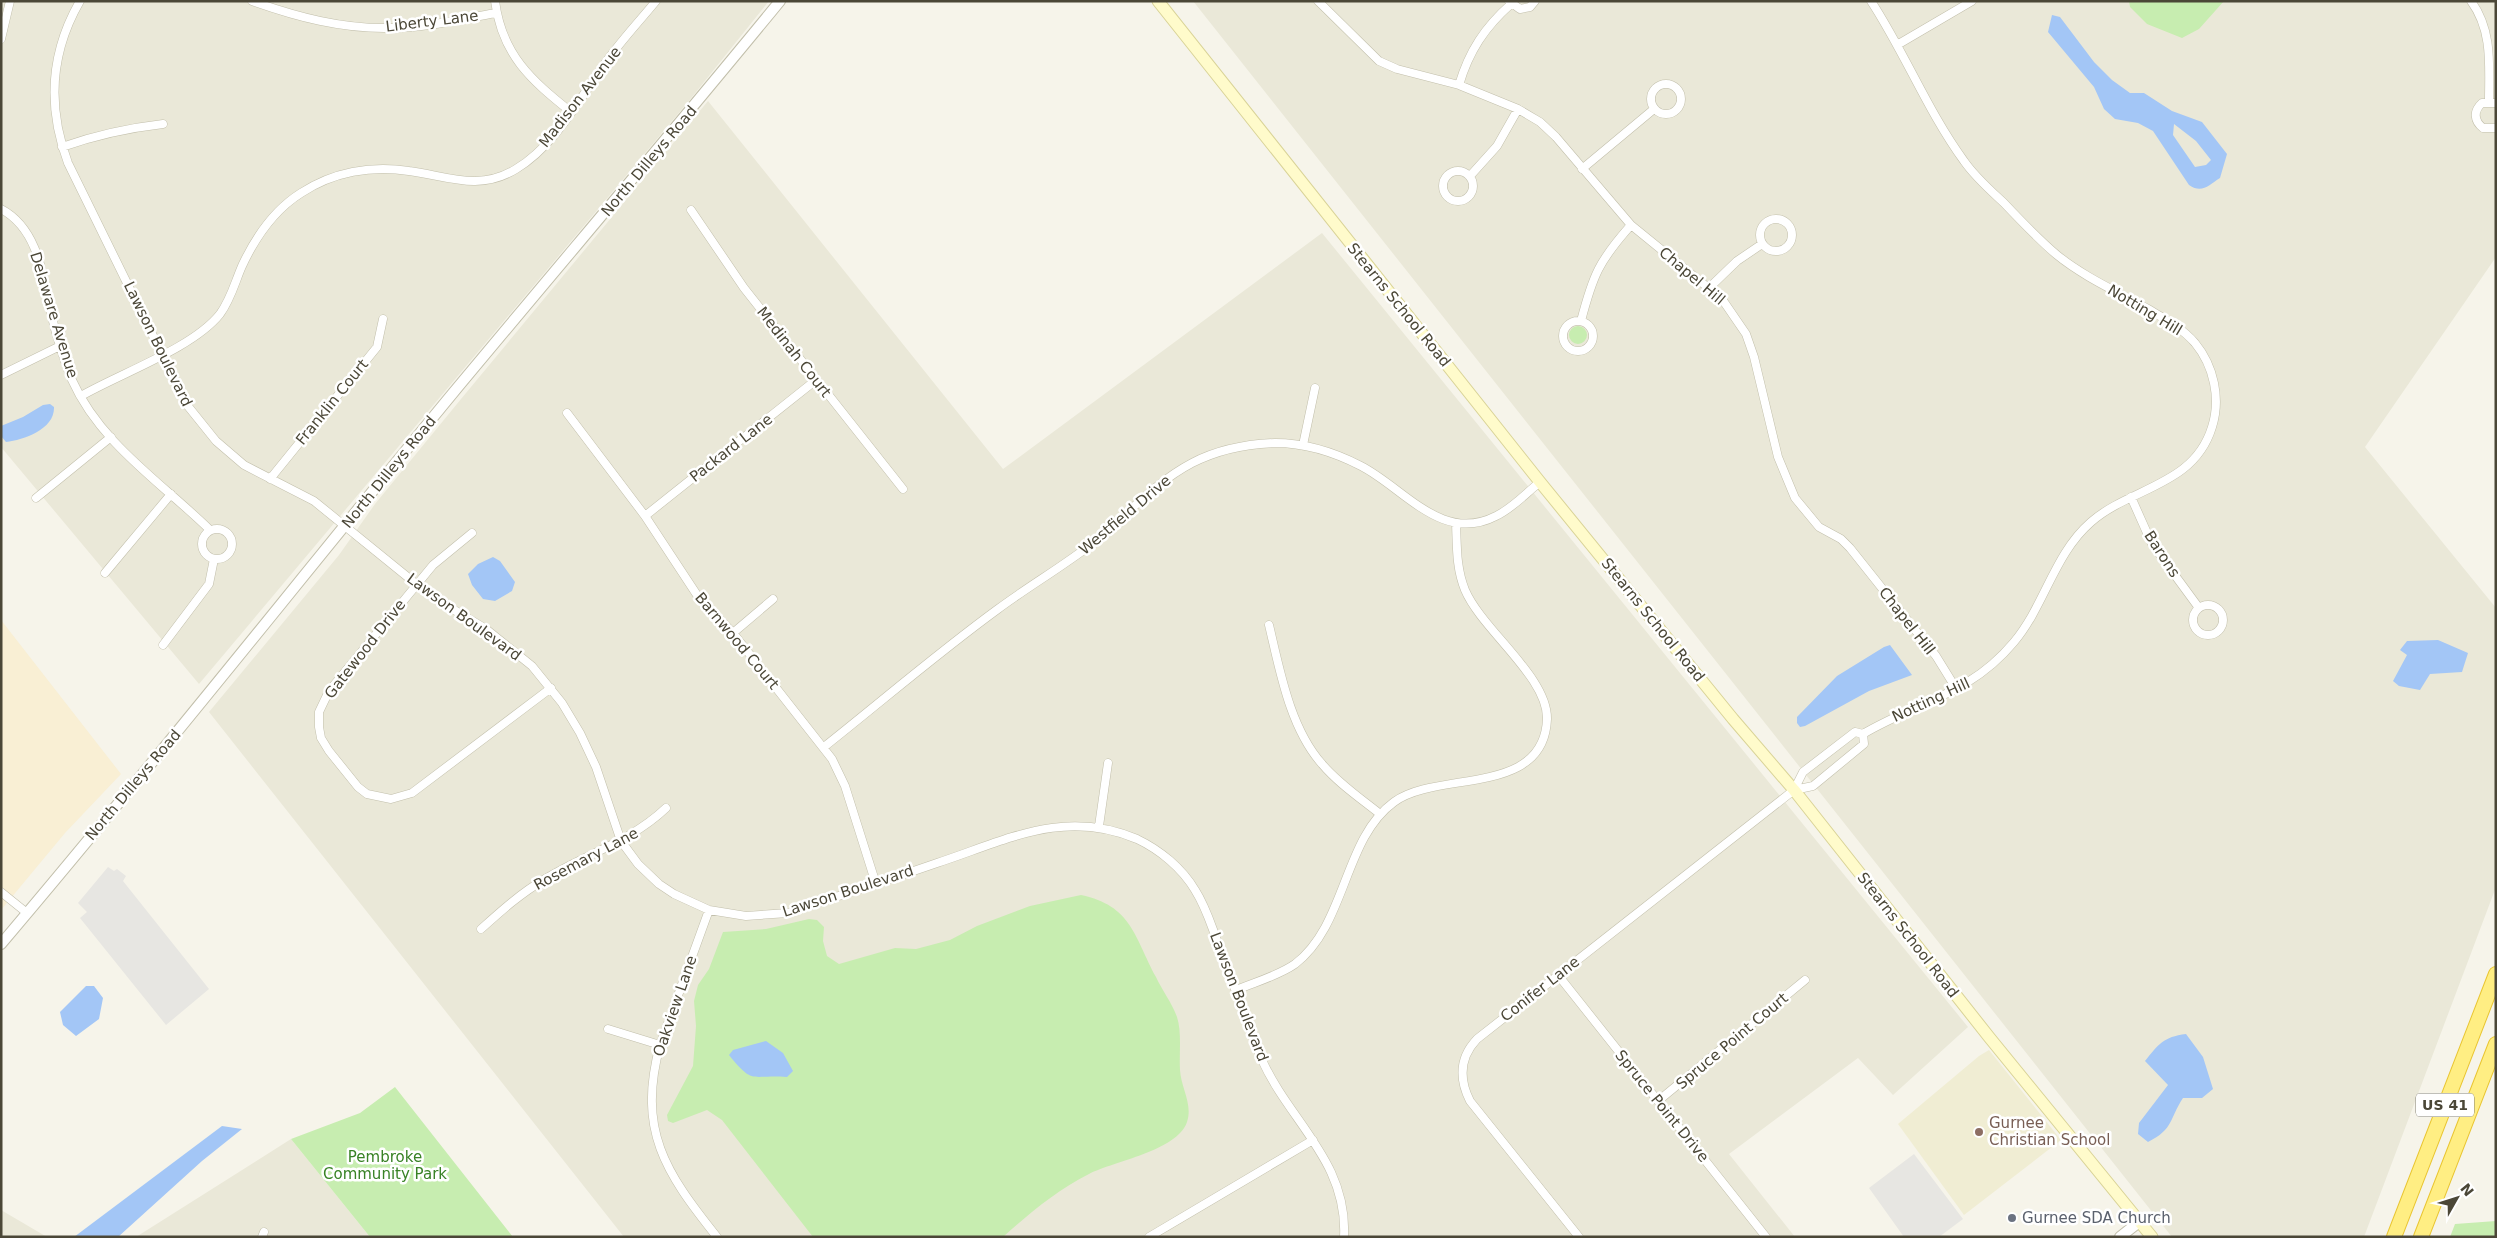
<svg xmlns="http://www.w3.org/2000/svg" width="2497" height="1238" viewBox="0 0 2497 1238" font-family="'DejaVu Sans',sans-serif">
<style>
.residential{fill:#eae8d8}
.commercial{fill:#f9efd4}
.education{fill:#f0edd3}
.green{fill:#c7edb0}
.parking{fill:#e7e6e2}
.water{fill:#a3c6f6;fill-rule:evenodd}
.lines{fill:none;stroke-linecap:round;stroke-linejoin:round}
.minor-casing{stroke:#c2bfab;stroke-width:9}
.tertiary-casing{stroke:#c2bfab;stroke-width:12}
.secondary-casing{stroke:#d9d397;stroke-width:13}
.trunk-casing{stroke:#e9c531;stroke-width:16}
.minor{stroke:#fff;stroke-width:8}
.tertiary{stroke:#fff;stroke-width:10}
.secondary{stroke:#fffbcb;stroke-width:11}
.trunk{stroke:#ffee83;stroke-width:14}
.education-dot{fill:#8d6e63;stroke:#fff;stroke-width:2}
.worship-dot{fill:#6b7280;stroke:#fff;stroke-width:2}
.labels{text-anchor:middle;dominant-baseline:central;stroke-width:5;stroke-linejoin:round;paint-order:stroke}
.shield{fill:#fff;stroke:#817e73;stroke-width:1}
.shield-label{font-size:14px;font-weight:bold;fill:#4b4737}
.street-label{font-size:15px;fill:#4b4737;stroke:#fff}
.education-label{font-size:15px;fill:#785e54;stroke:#fff;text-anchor:start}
.park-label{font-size:15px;fill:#388225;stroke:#fff}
.worship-label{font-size:15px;fill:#5b616d;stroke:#fff;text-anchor:start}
</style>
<rect width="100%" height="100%" fill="#f6f4ea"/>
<!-- residential -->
<path class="residential" d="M 1,1 L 769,1 L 688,102 L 199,684 L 1,447 Z
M 1193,1 L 2496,1 L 2496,257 L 2365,447 L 2496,608 L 2496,887 L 2364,1237 L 2172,1237 Z
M 708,101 L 1003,469 L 1322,233 L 1968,1027 L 1893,1095 L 1858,1058 L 1729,1154 L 1795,1237 L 624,1237 L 209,712 L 339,555 L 375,504 L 461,399 Z
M 291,1139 L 370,1237 L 136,1237 Z
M 1,1210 L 47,1237 L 1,1237 Z"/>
<!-- commercial -->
<path class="commercial" d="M 1,620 L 121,774 L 65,833 L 1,910 Z"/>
<!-- education -->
<path class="education" d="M 1989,1050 L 2061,1140 L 1964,1215 L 1898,1124 L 1979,1056 Z"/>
<!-- green -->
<path class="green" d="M 2129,1 L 2224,1 L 2199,29 L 2182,38 L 2147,24 L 2130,7 Z
M1569 335a9 9 0 1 1 18 0a9 9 0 1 1-18 0Z
M 1081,895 C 1132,906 1134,936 1156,977 C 1162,990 1172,1003 1177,1017 C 1182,1032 1179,1054 1180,1070 C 1181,1088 1193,1104 1187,1122 C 1177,1151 1114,1161 1089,1174 C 1057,1190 1030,1213 1003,1237 L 813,1237 L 722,1120 L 707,1110 L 673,1123 L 668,1121 L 667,1115 L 693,1066 L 696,1026 L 694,1001 L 698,985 L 709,969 L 723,932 L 766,929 L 809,919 L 817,920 L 824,927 L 823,941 L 827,956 L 839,964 L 895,948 L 916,949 L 950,940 L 977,926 L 1030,906 Z
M 395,1087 L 513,1237 L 370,1237 L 291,1139 L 360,1113 Z
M 2496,1221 L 2496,1237 L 2450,1237 L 2455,1224 Z"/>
<!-- parking -->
<path class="parking" d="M 108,867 L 114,871 L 117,869 L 126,876 L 123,881 L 209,989 L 166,1025 L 80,918 L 87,912 L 78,903 Z
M 1914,1154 L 1963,1219 L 1939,1237 L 1904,1237 L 1869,1188 Z"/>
<!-- water -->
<path class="water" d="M 2052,15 L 2060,17 L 2094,62 L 2112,80 L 2130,93 L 2144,93 L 2172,111 L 2202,122 L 2227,154 L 2220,178 C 2209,185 2202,194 2189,185 L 2153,131 L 2138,123 L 2115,119 L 2104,109 L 2094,87 L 2048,32 ZM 2174,124 L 2196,141 L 2211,160 L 2206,165 L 2195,167 L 2173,135 Z
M 50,404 L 54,407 C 55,429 24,440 6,442 L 1,436 L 1,426 L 23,417 L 43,405 Z
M 493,557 L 500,561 L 515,582 L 512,591 L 495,601 L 483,599 L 472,585 L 468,574 L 478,564 Z
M 2438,640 L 2468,653 L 2462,672 L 2430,674 L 2420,690 L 2399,686 L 2393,681 L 2407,655 L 2400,650 L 2407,641 Z
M 1890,645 L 1912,675 L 1869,691 L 1805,726 L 1800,727 L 1797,723 L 1797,717 L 1837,676 L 1884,647 Z
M 86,986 L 94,986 L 103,998 L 99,1019 L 76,1036 L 63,1025 L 60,1012 Z
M 2186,1034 L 2203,1057 L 2213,1089 L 2202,1098 L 2183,1098 C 2169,1119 2174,1129 2148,1142 L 2138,1134 L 2139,1123 L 2168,1085 L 2145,1061 C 2159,1044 2163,1037 2186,1034 Z
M 766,1041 L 783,1053 L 793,1071 L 787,1077 C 751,1074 754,1086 729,1055 L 733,1050 Z
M 222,1126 L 242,1129 L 202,1161 L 118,1237 L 74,1237 Z"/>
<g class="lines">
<!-- minor casing -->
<g class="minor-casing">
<path id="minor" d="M 80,1 C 50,53 47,107 68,163 L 187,405 L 216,441 L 244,465 L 314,501 L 431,596 L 486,629 L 532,666 L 562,703 L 580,733 L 596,767 L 621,841 L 638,864 L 659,884 L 674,894 L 709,910 L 746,916 L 788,913 C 838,896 888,880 937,863 C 1007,840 1064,808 1137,839 C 1160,850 1182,868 1195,890 C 1206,907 1211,925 1218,943 C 1233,982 1246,1022 1262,1060 C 1290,1122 1348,1162 1344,1237
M 252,1 C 297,17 342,29 390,28 C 426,28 461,19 496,13
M 495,1 C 502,55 531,80 571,112
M 1318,1 L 1379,61 L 1397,69 L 1459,85 L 1518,109 L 1540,122 L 1556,137 L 1631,225 L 1722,299 L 1746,334 L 1754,357 L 1778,457 L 1795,498 L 1819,527 L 1841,539 L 1850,548 L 1936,656 L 1957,690
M 1509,1 L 1520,9 L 1530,7 L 1535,1
M 2471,1 C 2493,31 2489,66 2489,101
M 1,39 L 10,1
M 1897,45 L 1972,1
M1651 99a15 15 0 1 1 30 0a15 15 0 1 1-30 0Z
M 1459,85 C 1469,51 1485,27 1511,4
M 2496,103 L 2482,103 C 2473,111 2474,121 2483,128 L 2496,128
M 62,147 C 96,135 128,128 163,124
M 1582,169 L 1654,109
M1443 186a15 15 0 1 1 30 0a15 15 0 1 1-30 0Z
M 1470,176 L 1497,146 L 1518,109
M 1,209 C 43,231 44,289 55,329 C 60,346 65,364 72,380 C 100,443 162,483 210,530
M 691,210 L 744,288 L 903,489
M1760 235a16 16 0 1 1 32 0a16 16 0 1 1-32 0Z
M 1710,287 L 1737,261 L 1762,244
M1563 336a15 15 0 1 1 30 0a15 15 0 1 1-30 0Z
M 1581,321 C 1593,275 1599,261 1631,225
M 1,375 L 60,346
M 81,396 C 121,373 193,348 220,314 C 231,299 235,282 242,266 C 255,238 274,210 301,193 C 333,172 371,165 409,171 C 447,176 479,192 516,169 C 553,147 577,103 601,69 C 617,45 638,23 656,1
M 567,413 L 645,516 L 699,598 L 733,633 L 832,759 L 845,786 L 876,884
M 1303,445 L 1315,388
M 270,479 L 377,347 L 383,319
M 2131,497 L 2152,544 L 2199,608
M 36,498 L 111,437
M 645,516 L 816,380
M202 544a15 15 0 1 1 30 0a15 15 0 1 1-30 0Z
M 472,533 L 433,565 L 329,691 L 319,712 L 319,727 L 321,738 L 329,751 L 358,787 L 367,794 L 391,799 L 412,793 L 551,688
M 105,573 L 171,494
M2193 620a15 15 0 1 1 30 0a15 15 0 1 1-30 0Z
M 1269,625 C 1280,671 1290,728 1322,764 C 1338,783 1360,798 1380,814
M 733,633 L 773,599
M 163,645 L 209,584 L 214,559
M 824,747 C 882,701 939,652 998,609 C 1029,586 1062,567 1093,543 C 1126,516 1154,483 1192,463 C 1217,450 1247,444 1275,443 C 1305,443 1334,452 1361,466 C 1404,488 1442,544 1496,516 C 1513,508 1526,493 1540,482
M 1794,790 L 1803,772 L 1855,732 L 1863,734 C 1919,701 1970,695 2014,642 C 2045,605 2054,554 2091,522 C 2131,487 2194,486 2212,427 C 2221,399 2214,366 2195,343 C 2182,328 2165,319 2148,309 C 2118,292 2084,277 2057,255 C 2038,239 2021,221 2004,203 C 1990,190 1975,177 1964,161 C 1928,112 1905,53 1871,1
M 1099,826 L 1108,763
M 1,892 L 27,913
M 709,910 L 660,1045 C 637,1130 665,1172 717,1237
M 481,929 C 501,911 521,893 545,879 C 586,854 630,842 666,808
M 1558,975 L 1766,1237
M 1236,990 C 1255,982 1278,976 1295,964 C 1347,924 1343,839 1394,802 C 1438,770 1544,797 1547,719 C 1548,677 1482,630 1465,590 C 1456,568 1457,546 1456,523
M 608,1029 L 660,1045
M 1658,1101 L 1805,980
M 262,1237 L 264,1232
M 1149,1237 L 1313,1140
M 1579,1237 L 1470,1101 C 1459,1079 1459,1058 1477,1039 L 1794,790 L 1813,786 L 1864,744 L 1863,734"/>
</g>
<!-- tertiary casing -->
<g class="tertiary-casing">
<path id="tertiary" d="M 1,944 C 155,763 302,576 453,393 C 562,262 672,133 780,1
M 2120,1237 L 2139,1222"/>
</g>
<!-- secondary casing -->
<g class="secondary-casing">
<path id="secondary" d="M 1158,1 L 1540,482 L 1733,719 L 1794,790 L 1989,1037 L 2152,1237"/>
</g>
<!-- trunk casing -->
<g class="trunk-casing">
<path id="trunk" d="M 2394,1237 L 2496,974
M 2421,1237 L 2496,1044"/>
</g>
<!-- minor -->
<use href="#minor" class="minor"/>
<!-- tertiary -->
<use href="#tertiary" class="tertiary"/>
<!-- secondary -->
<use href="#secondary" class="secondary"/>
<!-- trunk -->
<use href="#trunk" class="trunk"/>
</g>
<!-- markers -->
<circle class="education-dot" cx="1979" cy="1132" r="5"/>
<circle class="worship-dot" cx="2012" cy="1218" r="5"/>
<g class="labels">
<!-- shield labels -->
<rect class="shield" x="2416" y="1093.5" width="58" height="23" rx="4"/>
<g class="shield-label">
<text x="2445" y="1105">US 41</text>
</g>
<!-- street labels -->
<g class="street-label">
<text transform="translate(432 21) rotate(-7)">Liberty Lane</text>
<text transform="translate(580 97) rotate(-52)">Madison Avenue</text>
<text transform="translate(649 161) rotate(-50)">North Dilleys Road</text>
<text transform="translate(1692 276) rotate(40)">Chapel Hill</text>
<text transform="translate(1399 305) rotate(51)">Stearns School Road</text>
<text transform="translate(2145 310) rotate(31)">Notting Hill</text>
<text transform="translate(54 315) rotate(73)">Delaware Avenue</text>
<text transform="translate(158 344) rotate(64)">Lawson Boulevard</text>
<text transform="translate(794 352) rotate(52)">Medinah Court</text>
<text transform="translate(332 402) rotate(-51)">Franklin Court</text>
<text transform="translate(731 448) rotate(-38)">Packard Lane</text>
<text transform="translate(389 472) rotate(-51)">North Dilleys Road</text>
<text transform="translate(1125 515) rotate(-40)">Westfield Drive</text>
<text transform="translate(2162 554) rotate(57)">Barons</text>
<text transform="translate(464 617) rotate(36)">Lawson Boulevard</text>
<text transform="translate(1653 620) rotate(51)">Stearns School Road</text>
<text transform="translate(1907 621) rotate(52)">Chapel Hill</text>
<text transform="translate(737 641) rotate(50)">Barnwood Court</text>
<text transform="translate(365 649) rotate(-52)">Gatewood Drive</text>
<text transform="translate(1931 700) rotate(-25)">Notting Hill</text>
<text transform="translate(133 785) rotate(-50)">North Dilleys Road</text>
<text transform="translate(586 859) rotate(-28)">Rosemary Lane</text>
<text transform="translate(848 891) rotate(-18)">Lawson Boulevard</text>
<text transform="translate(1908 935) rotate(52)">Stearns School Road</text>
<text transform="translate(1540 989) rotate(-38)">Conifer Lane</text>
<text transform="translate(1239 997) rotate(69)">Lawson Boulevard</text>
<text transform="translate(675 1006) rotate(-71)">Oakview Lane</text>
<text transform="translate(1732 1041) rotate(-40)">Spruce Point Court</text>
<text transform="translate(1662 1106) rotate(51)">Spruce Point Drive</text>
</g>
<!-- education labels -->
<g class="education-label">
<text x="1989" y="1123">Gurnee<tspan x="1989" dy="17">Christian School</tspan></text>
</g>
<!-- park labels -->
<g class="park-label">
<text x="385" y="1157">Pembroke<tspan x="385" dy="17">Community Park</tspan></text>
</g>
<!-- worship labels -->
<g class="worship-label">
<text x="2022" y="1218">Gurnee SDA Church</text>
</g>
</g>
<!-- border -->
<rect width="2497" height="1238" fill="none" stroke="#4b4737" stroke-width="5"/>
<!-- north arrow -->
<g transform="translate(2457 1198) rotate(51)" stroke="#ffffff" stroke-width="4" paint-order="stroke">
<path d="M0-4L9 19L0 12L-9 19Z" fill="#4b4737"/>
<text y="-8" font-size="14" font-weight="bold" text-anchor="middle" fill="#4b4737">N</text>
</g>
</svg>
